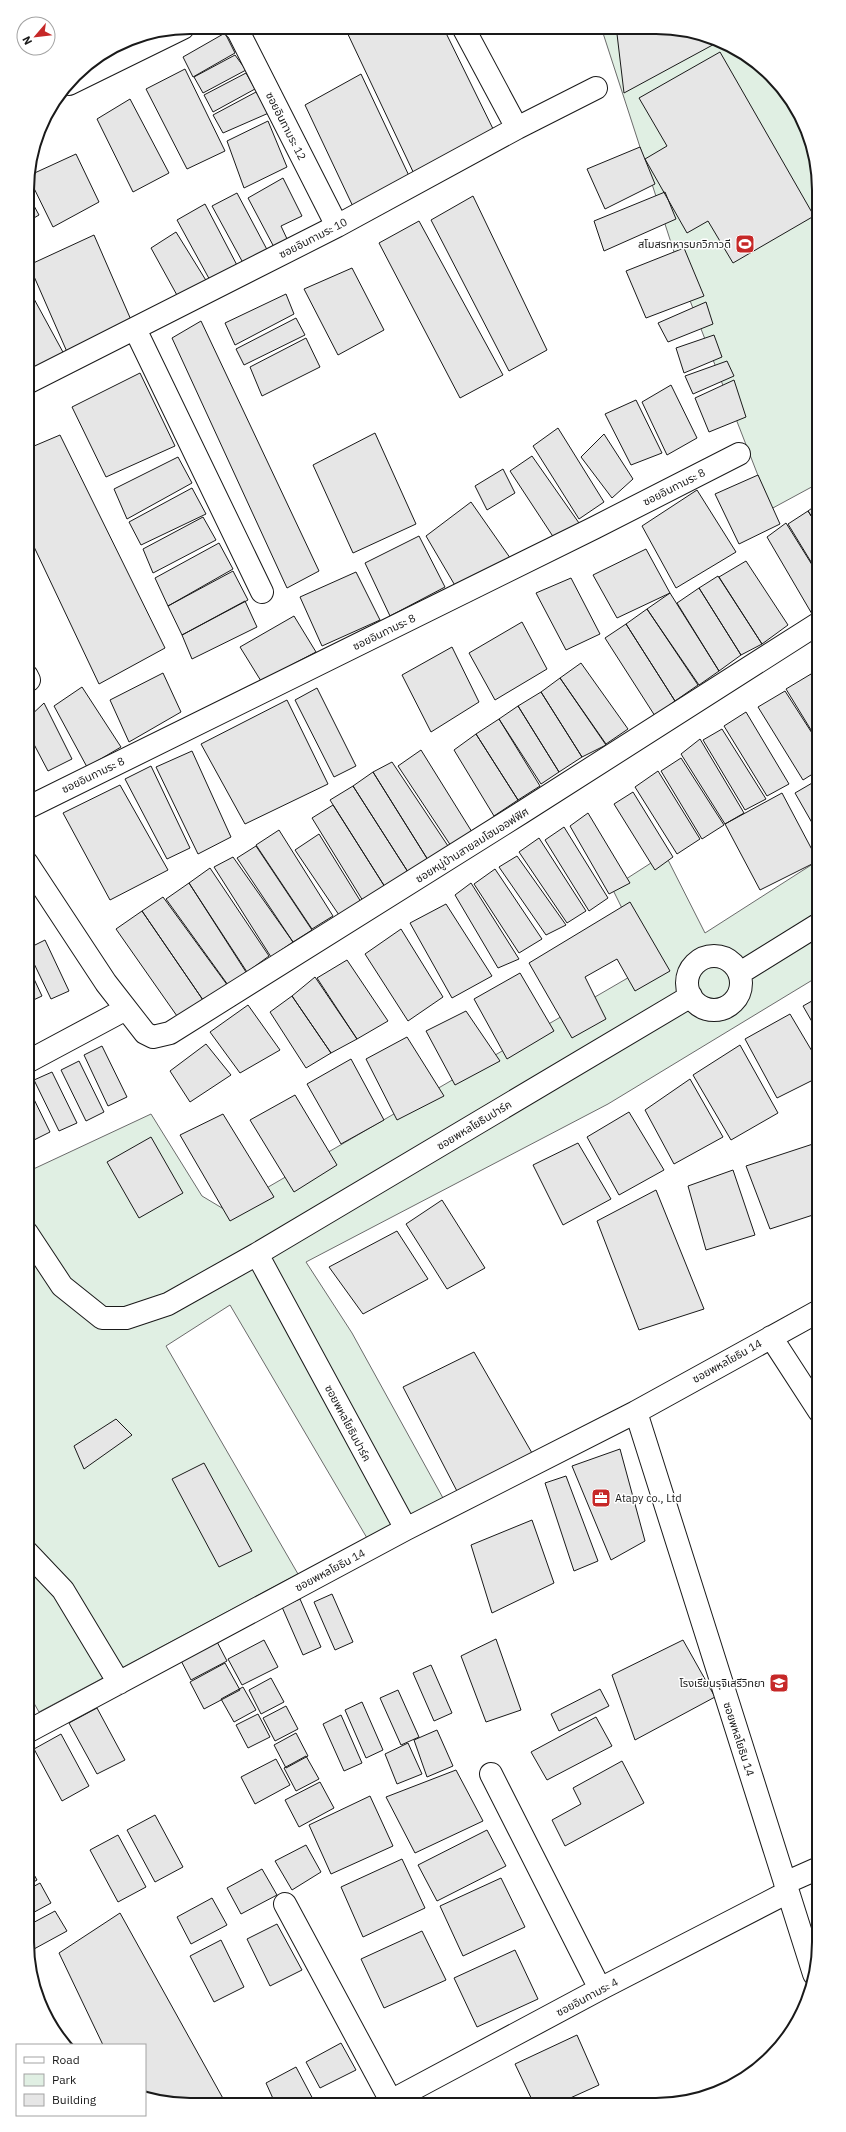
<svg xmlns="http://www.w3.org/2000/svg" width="846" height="2132" viewBox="0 0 846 2132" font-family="'IBM Plex Sans','Noto Sans Thai',sans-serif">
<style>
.green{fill:#e0efe3;stroke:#6a6a6a}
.building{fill:#e6e6e6;stroke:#1a1a1a}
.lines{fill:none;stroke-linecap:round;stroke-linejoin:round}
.minor-casing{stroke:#1a1a1a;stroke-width:24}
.minor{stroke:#fff;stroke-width:22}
.labels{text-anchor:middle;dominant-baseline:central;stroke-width:3;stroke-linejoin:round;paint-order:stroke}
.street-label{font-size:11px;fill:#1a1a1a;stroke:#fff}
.poi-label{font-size:11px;fill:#1a1a1a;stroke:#fff;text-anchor:end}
.rim{fill:none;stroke:#1a1a1a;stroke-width:2}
</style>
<rect width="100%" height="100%" fill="#fff"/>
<!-- green -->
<path class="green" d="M 602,30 L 688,30 L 729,44 L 764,68 L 797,108 L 814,148 L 819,190 L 819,483 L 771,509 L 689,298 Z
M 665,854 L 705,933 L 819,860 L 819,976 L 608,1104 L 306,1262 L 352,1333 L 443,1498 L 367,1538 L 230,1305 L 166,1346 L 298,1574 L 39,1712 L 27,1691 L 27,1172 L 151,1114 L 202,1196 L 227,1211 L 650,965 L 612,888 Z"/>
<!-- building -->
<path class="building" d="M 345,28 L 444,29 L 498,139 L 416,178 Z
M 624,30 L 688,30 L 720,41 L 624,93 L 617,34 Z
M 225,33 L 235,53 L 193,77 L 183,57 Z
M 720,52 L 814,216 L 733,263 L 708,221 L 687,233 L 645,159 L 667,146 L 639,98 Z
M 235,55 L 246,70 L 203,93 L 194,77 Z
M 185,69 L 225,151 L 187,169 L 146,89 Z
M 246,73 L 255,89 L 213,112 L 204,95 Z
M 361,74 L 411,180 L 357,215 L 305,105 Z
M 256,92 L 271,112 L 223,133 L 213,115 Z
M 130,99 L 169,173 L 133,192 L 97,119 Z
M 268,121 L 287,167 L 244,188 L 227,141 Z
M 640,147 L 655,184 L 605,209 L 587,169 Z
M 76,154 L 99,202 L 53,227 L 28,176 Z
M 283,178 L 302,216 L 281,226 L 288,241 L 275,249 L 248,198 Z
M 665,192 L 676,219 L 604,251 L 594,221 Z
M 27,193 L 39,215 L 27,222 Z
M 237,193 L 272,259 L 248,272 L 212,206 Z
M 473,196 L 547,350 L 509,371 L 431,220 Z
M 205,204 L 239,269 L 212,284 L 177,220 Z
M 419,221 L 503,375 L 460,398 L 379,243 Z
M 176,232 L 207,282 L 178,297 L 151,248 Z
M 94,235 L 135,329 L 71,361 L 29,265 Z
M 684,248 L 704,296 L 646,318 L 626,271 Z
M 352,268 L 384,330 L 338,355 L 304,289 Z
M 27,286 L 64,354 L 29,374 L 27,370 Z
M 286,294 L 294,314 L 235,345 L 225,323 Z
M 706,302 L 713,324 L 668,342 L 658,323 Z
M 296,318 L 305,335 L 244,365 L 236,349 Z
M 201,321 L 319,571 L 287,588 L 172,338 Z
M 714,335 L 722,357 L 684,373 L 676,348 Z
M 306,338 L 320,367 L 262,396 L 250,367 Z
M 727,361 L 734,376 L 693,394 L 685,376 Z
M 819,365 L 819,375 L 815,367 Z
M 140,373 L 175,446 L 106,477 L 72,407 Z
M 734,380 L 746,417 L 709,432 L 695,398 Z
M 671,385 L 697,438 L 667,455 L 642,402 Z
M 636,400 L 662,453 L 631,465 L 605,414 Z
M 558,428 L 604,502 L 579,519 L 533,446 Z
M 375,433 L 416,524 L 353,553 L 313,465 Z
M 604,434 L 633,479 L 612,498 L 581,457 Z
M 60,435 L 165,648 L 99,684 L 27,532 L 27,449 Z
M 532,456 L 579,523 L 554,538 L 510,471 Z
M 178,457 L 192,483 L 127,519 L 114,489 Z
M 503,469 L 515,493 L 487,510 L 475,486 Z
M 758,475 L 780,524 L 739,544 L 715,494 Z
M 192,488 L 206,514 L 141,545 L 129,522 Z
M 697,490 L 736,552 L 676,588 L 642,526 Z
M 471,502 L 513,562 L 460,594 L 426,536 Z
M 819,503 L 819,528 L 808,511 Z
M 808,511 L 819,528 L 819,575 L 788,524 Z
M 203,517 L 216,540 L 153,573 L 143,549 Z
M 786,523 L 819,576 L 819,609 L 812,614 L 767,537 Z
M 419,536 L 445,587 L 390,616 L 365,563 Z
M 219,543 L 233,569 L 168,606 L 155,578 Z
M 646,549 L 670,593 L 617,618 L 593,575 Z
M 746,561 L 788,625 L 762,644 L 719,577 Z
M 233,571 L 248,600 L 182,635 L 168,606 Z
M 356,572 L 380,620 L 322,646 L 300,597 Z
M 718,576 L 762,644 L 741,655 L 699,588 Z
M 571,578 L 600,634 L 566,650 L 536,593 Z
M 699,588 L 741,655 L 719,671 L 677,603 Z
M 670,593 L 719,671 L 699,685 L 647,609 Z
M 245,601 L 257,627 L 192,659 L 182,635 Z
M 647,609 L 698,685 L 675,701 L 626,624 Z
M 294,616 L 316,652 L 261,681 L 240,647 Z
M 522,622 L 547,669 L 495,700 L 469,653 Z
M 626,624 L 675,701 L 655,716 L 605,638 Z
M 452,647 L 479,702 L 431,732 L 402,675 Z
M 581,663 L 628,729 L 606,744 L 560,678 Z
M 163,673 L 181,712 L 129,742 L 110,700 Z
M 811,674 L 819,687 L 819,743 L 786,689 Z
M 819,674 L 819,684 L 814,676 Z
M 560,678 L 606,745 L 582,757 L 541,692 Z
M 82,687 L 121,747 L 87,767 L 54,706 Z
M 317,688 L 356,766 L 334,777 L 295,700 Z
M 785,691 L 819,744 L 819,770 L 803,780 L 758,707 Z
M 541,692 L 582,757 L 559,772 L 518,706 Z
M 287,700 L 328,784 L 245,824 L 201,744 Z
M 44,703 L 72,759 L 48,771 L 27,731 L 27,719 Z
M 518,706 L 559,772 L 541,784 L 499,719 Z
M 746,712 L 789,784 L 767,796 L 724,726 Z
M 499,719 L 540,786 L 518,800 L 476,734 Z
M 722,729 L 766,799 L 745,810 L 703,740 Z
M 476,734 L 518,800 L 494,816 L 454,750 Z
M 700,739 L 744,813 L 725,824 L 681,754 Z
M 421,750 L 472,832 L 451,846 L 398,766 Z
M 192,751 L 231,837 L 198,854 L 156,767 Z
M 681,758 L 724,825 L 702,839 L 661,771 Z
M 392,762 L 448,846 L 428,860 L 373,772 Z
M 151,766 L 190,848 L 167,859 L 125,779 Z
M 658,771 L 700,839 L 677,854 L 635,787 Z
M 373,772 L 428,860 L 408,872 L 353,786 Z
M 819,779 L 819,835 L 795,793 Z
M 120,785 L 168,870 L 110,900 L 63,813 Z
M 353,786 L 408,872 L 385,887 L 330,800 Z
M 633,792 L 673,857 L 655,870 L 614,804 Z
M 782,793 L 818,861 L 760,890 L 725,824 Z
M 333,805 L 385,887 L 363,901 L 312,818 Z
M 588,813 L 630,883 L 609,894 L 570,826 Z
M 564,827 L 608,898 L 589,911 L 545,840 Z
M 279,830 L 333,916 L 312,929 L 256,845 Z
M 319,834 L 361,902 L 339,915 L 295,850 Z
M 539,838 L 586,911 L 567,923 L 519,852 Z
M 256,846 L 312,930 L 293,942 L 237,858 Z
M 517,856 L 566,925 L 546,935 L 499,867 Z
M 233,857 L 293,942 L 271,957 L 214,867 Z
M 210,868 L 269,956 L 247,972 L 189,883 Z
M 495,869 L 542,939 L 519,953 L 474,884 Z
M 189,883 L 246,972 L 228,985 L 166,899 Z
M 471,883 L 519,959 L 498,968 L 455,895 Z
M 163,897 L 228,986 L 203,1000 L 142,911 Z
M 630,902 L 670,971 L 635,991 L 617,959 L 585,977 L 606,1019 L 572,1038 L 529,963 Z
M 446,904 L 492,976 L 452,998 L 410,923 Z
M 142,911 L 203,1000 L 177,1016 L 116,929 Z
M 401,929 L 443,997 L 408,1021 L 365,954 Z
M 45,940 L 69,991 L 51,999 L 27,949 Z
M 347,960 L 388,1021 L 357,1039 L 317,978 Z
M 27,964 L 42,996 L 27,1003 Z
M 520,973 L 554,1031 L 507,1059 L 474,999 Z
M 315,977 L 357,1039 L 331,1053 L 292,996 Z
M 292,996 L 331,1053 L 306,1068 L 270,1012 Z
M 819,997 L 819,1034 L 803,1006 Z
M 248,1005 L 280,1050 L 240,1073 L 210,1032 Z
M 466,1011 L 500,1061 L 455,1085 L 426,1031 Z
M 790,1014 L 819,1063 L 819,1077 L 777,1098 L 745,1039 Z
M 407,1037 L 444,1096 L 397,1120 L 366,1059 Z
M 206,1044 L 231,1075 L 190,1102 L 170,1071 Z
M 740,1045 L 778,1113 L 731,1140 L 693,1075 Z
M 102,1046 L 127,1097 L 108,1106 L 84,1055 Z
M 351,1059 L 384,1120 L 341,1144 L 307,1084 Z
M 79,1061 L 104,1112 L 86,1121 L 61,1070 Z
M 52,1072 L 77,1123 L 59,1131 L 34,1080 Z
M 690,1079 L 723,1137 L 674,1164 L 645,1110 Z
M 27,1085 L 50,1132 L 32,1141 L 27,1131 Z
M 295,1095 L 337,1165 L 294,1192 L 250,1120 Z
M 629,1112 L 664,1170 L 619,1195 L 587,1137 Z
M 223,1114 L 274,1197 L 230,1221 L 180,1135 Z
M 151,1137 L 183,1193 L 139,1218 L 107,1162 Z
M 819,1142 L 819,1213 L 770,1229 L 746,1166 Z
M 578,1143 L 611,1199 L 563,1225 L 533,1165 Z
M 733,1170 L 755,1235 L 706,1250 L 688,1186 Z
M 656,1190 L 704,1309 L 639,1330 L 597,1221 Z
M 442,1200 L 485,1268 L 447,1289 L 406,1224 Z
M 397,1231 L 428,1279 L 363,1314 L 329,1267 Z
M 474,1352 L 532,1453 L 459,1495 L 403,1387 Z
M 819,1362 L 819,1374 L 813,1365 Z
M 116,1419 L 132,1435 L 84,1469 L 74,1446 Z
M 620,1449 L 645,1541 L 611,1560 L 572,1466 Z
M 204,1463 L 252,1551 L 219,1567 L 172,1479 Z
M 566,1476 L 598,1561 L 574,1571 L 545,1483 Z
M 532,1520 L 554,1583 L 492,1613 L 471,1545 Z
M 332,1594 L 353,1642 L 335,1650 L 314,1602 Z
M 300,1599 L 321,1647 L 303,1655 L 282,1607 Z
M 213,1634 L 227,1661 L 191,1680 L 177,1653 Z
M 496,1639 L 521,1710 L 486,1722 L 461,1656 Z
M 264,1640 L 278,1667 L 242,1685 L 228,1659 Z
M 683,1640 L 715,1697 L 635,1740 L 612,1675 Z
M 225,1663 L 240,1690 L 204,1709 L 190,1682 Z
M 431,1665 L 452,1713 L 434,1721 L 413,1673 Z
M 271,1678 L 284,1702 L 261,1714 L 249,1690 Z
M 243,1687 L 256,1710 L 234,1722 L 221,1699 Z
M 600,1689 L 609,1706 L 559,1731 L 551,1714 Z
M 398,1690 L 419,1737 L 401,1745 L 380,1698 Z
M 362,1702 L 383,1750 L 366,1758 L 345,1710 Z
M 286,1706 L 298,1729 L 275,1741 L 263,1718 Z
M 97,1708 L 125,1760 L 97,1774 L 69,1723 Z
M 258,1714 L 270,1737 L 248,1748 L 236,1725 Z
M 341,1715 L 362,1763 L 344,1771 L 323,1724 Z
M 596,1717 L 612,1746 L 547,1780 L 531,1752 Z
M 437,1730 L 453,1766 L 427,1777 L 414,1740 Z
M 296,1733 L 308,1756 L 286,1768 L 274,1745 Z
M 61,1734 L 89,1786 L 62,1801 L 34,1749 Z
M 408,1743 L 422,1774 L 397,1784 L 385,1754 Z
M 306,1756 L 319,1779 L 296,1791 L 284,1768 Z
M 276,1759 L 290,1785 L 255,1804 L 241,1777 Z
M 622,1761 L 644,1803 L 565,1846 L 552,1820 L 581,1804 L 573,1788 Z
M 456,1770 L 483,1821 L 415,1853 L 386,1797 Z
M 320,1782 L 334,1808 L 299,1827 L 285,1800 Z
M 370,1796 L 393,1846 L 331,1874 L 309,1825 Z
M 155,1815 L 183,1867 L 155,1882 L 127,1830 Z
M 487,1830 L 506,1866 L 437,1901 L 418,1865 Z
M 118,1835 L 146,1887 L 118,1902 L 90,1850 Z
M 306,1845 L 321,1872 L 292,1890 L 275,1861 Z
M 402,1859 L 425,1908 L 363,1937 L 341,1887 Z
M 27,1862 L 37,1880 L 27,1886 Z
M 262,1869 L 277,1895 L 241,1914 L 227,1888 Z
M 501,1878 L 525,1927 L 463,1956 L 440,1906 Z
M 40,1883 L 51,1903 L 27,1916 L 27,1890 Z
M 212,1898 L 227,1925 L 191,1944 L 177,1917 Z
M 55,1911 L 67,1931 L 34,1949 L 27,1935 L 27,1926 Z
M 120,1913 L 225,2102 L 158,2102 L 145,2097 L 145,2045 L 103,2045 L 59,1953 Z
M 277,1924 L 302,1970 L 270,1986 L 247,1939 Z
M 422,1931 L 446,1980 L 384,2008 L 361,1959 Z
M 221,1940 L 244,1987 L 214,2002 L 190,1956 Z
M 515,1950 L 538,1999 L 477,2027 L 454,1978 Z
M 577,2035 L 599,2085 L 557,2104 L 534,2104 L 515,2064 Z
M 341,2043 L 356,2070 L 320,2088 L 306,2062 Z
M 296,2067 L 315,2103 L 275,2103 L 266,2083 Z"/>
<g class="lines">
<!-- minor casing -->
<g class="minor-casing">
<path id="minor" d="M 234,27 L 238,31 L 337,226
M 464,29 L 517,128
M 69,84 L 183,28
M 135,329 L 262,592
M 27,383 L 337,226 L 517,128 L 596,88
M 27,676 L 29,680
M 27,808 L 594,528 L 739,454
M 27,863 L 106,983 L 145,1033 L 153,1037 L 170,1033 L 521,813 L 819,623
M687 983a27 27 0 1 1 54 0a27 27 0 1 1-54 0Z
M 740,973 L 819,924
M 27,1062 L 126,1009
M 27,1233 L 62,1286 L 102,1318 L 126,1318 L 168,1304 L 257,1254 L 691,996
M 257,1254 L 406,1529
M 771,1337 L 819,1411
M 636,1412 L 814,1974
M 27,1552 L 63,1590 L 119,1683
M 27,1732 L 406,1529 L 636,1412 L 819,1311
M 491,1774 L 600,1989
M 785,1883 L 819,1868
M 285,1904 L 391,2101
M 387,2103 L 600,1989 L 788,1892"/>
</g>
<!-- minor -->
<use href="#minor" class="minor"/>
</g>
<!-- icons -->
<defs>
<g id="stadium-square" transform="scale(1)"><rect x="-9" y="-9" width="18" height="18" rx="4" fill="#c62828" stroke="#fff"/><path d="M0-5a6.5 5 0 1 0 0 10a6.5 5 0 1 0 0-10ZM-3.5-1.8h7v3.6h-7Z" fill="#fff"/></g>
<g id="office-square" transform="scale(1)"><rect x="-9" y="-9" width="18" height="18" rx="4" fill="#c62828" stroke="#fff"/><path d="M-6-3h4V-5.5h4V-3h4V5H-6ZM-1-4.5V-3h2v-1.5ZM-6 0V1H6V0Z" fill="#fff"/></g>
<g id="school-square" transform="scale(1)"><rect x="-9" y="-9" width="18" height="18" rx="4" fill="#c62828" stroke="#fff"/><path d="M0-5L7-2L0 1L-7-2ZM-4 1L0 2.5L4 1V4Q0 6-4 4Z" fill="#fff"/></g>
</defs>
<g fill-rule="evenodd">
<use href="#stadium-square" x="745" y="244"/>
<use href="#office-square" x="601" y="1498"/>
<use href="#school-square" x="779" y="1683"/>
</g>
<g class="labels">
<!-- street labels -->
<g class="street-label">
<text transform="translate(286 126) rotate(63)">ซอยอินทามระ 12</text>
<text transform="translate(313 238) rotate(-27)">ซอยอินทามระ 10</text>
<text transform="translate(674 487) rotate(-27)">ซอยอินทามระ 8</text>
<text transform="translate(384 632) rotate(-26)">ซอยอินทามระ 8</text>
<text transform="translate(93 775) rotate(-26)">ซอยอินทามระ 8</text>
<text transform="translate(472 845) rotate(-32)">ซอยหมู่บ้านสายลมโฮมออฟฟิศ</text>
<text transform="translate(474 1125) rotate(-31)">ซอยพหลโยธินปาร์ค</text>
<text transform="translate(727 1361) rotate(-29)">ซอยพหลโยธิน 14</text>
<text transform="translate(348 1423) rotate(62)">ซอยพหลโยธินปาร์ค</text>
<text transform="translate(330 1570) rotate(-28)">ซอยพหลโยธิน 14</text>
<text transform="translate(739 1739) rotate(72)">ซอยพหลโยธิน 14</text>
<text transform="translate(587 1997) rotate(-28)">ซอยอินทามระ 4</text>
</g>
<!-- poi labels -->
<g class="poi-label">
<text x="731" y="244">สโมสรทหารบกวิภาวดี</text>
<text x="615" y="1498" text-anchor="start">Atapy co., Ltd</text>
<text x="765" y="1683">โรงเรียนรุจิเสรีวิทยา</text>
</g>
</g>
<!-- crop -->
<path d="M0 0H846V2132H0ZM190 34H656A156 156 0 0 1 812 190V1942A156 156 0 0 1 656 2098H190A156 156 0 0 1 34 1942V190A156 156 0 0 1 190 34Z" fill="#fff" fill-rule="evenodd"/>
<path class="rim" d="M190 34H656A156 156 0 0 1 812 190V1942A156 156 0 0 1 656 2098H190A156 156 0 0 1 34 1942V190A156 156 0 0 1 190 34Z"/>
<!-- legend -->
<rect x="16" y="2044" width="130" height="72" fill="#ffffff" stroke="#a3a3a3"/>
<rect x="24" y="2057" width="20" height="6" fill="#ffffff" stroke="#a3a3a3"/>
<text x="52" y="2064" font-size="12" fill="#1a1a1a">Road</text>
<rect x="24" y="2074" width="20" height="12" fill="#e0efe3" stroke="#a3a3a3"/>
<text x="52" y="2084" font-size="12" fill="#1a1a1a">Park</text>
<rect x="24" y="2094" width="20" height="12" fill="#e6e6e6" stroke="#a3a3a3"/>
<text x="52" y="2104" font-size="12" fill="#1a1a1a">Building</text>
<!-- north arrow -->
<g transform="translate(36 36) rotate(242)"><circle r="19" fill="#ffffff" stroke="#a3a3a3"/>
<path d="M0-3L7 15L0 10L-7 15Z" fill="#c62828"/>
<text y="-6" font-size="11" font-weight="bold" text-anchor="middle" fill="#1a1a1a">N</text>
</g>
</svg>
